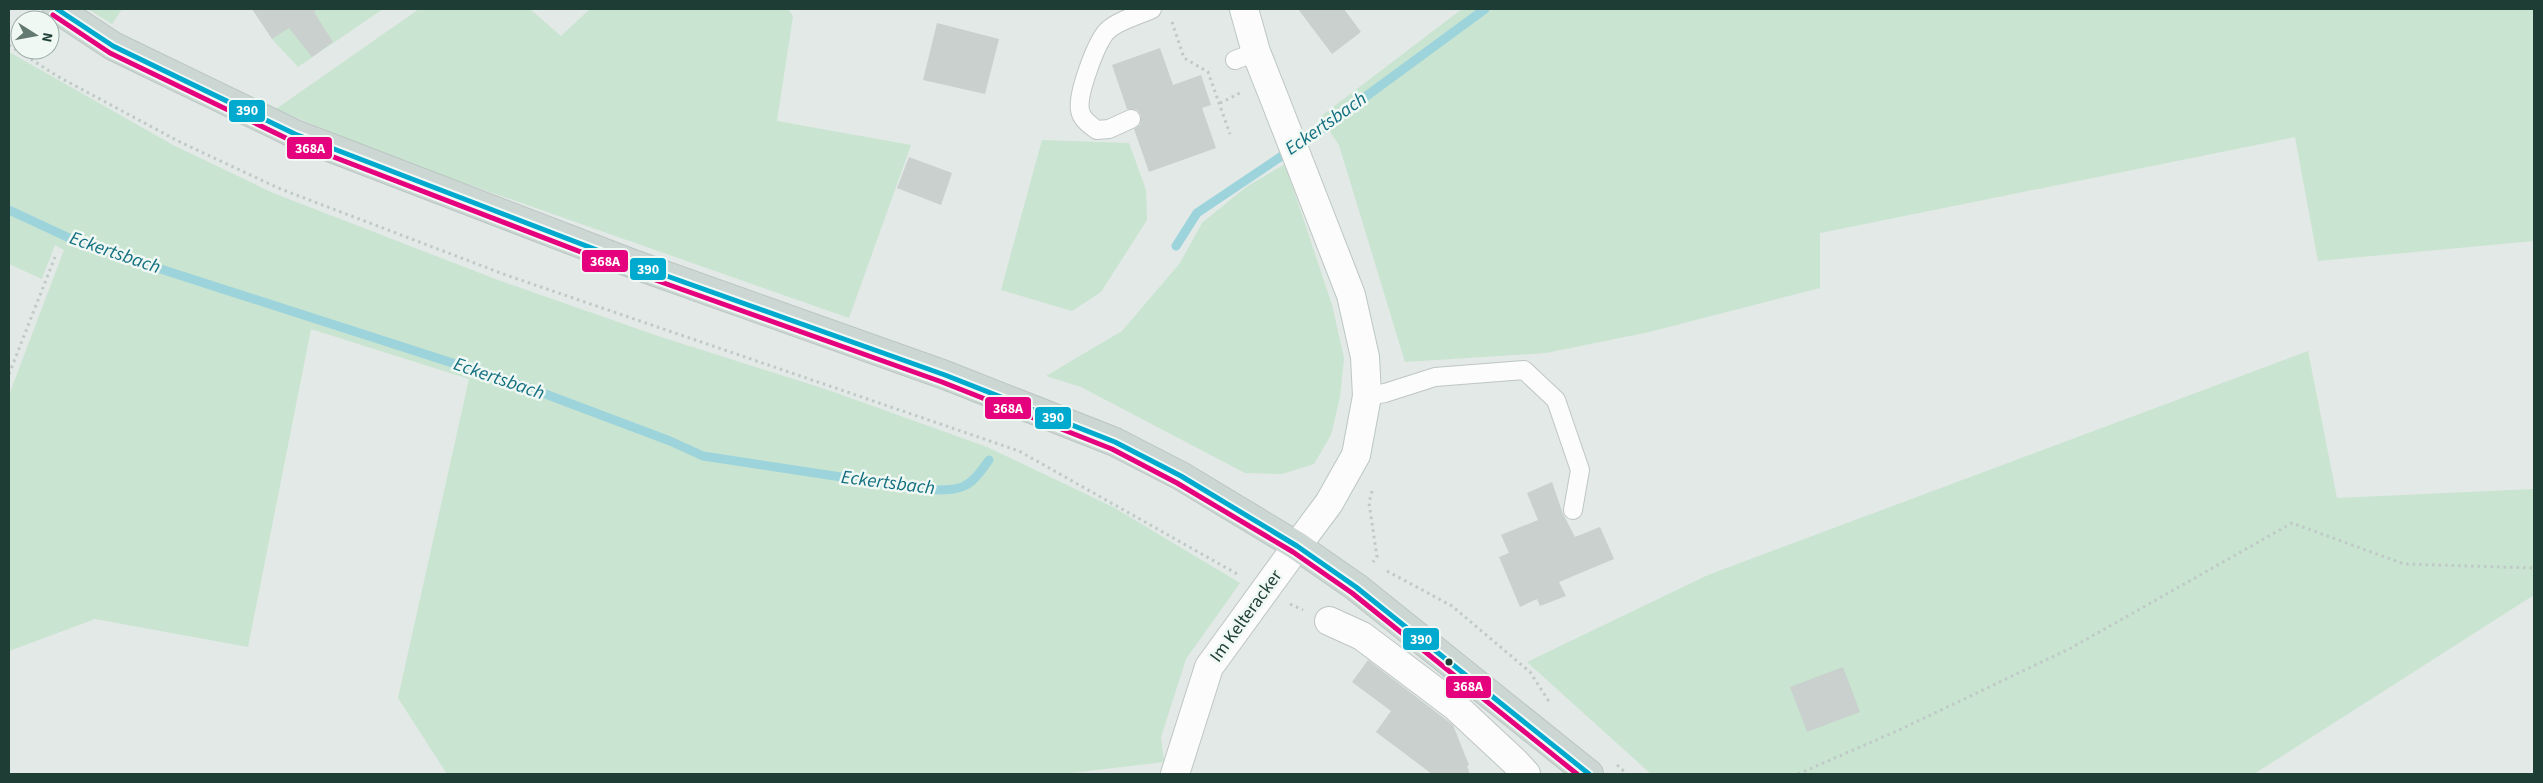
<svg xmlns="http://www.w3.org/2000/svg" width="2543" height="783" viewBox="0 0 2543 783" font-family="'Source Sans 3',sans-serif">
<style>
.green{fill:#c9e4d1}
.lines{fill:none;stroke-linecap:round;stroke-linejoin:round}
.stream{stroke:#9dd4dc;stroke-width:9}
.building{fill:#c9d0cd}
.lane-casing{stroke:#bfc6c3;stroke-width:20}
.street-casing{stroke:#bfc6c3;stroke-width:30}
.secondary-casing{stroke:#bdc7c3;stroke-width:30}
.primary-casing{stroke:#bbc5c2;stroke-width:30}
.path{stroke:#bfcac6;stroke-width:3;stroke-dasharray:2.5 4;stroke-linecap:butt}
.lane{stroke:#fbfcfb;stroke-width:18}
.street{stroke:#fbfcfb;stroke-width:28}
.secondary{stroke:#fbfcfb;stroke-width:28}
.primary{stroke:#ccd6d3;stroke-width:28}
.bus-1-casing{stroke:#f0f8f4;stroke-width:9}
.bus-2-casing{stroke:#f0f8f4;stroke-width:9}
.bus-1{stroke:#00a9ce;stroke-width:5}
.bus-2{stroke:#e5007d;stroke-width:5}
.bus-dot{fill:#1e3e35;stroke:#f0f8f4;stroke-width:2}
.labels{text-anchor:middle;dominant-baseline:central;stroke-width:5;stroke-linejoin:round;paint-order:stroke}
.street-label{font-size:18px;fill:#1e3e35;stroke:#f0f8f4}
.water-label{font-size:19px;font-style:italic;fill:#126f80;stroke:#f0f8f4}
.line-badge{stroke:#f0f8f4;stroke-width:2}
.badge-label{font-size:14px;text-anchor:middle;font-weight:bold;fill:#fff}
</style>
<rect width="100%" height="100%" fill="#e2e9e6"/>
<!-- green -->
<path class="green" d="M 88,9 L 122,9 L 112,24 Z
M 318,9 L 383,9 L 298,67 L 272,39 Z
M 419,9 L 530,9 L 561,36 L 590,9 L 788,9 L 793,16 L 777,121 L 911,145 L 849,318 L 396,159 L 276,109 Z
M 1462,9 L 2534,9 L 2534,241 L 2318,261 L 2295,137 L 1820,233 L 1820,288 L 1649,332 L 1546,353 L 1405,362 L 1339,145 L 1320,117 Z
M 9,52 L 173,145 L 273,193 L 498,280 L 661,337 L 831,391 L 987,447 L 1113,507 L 1240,583 L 1186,659 L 1161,737 L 1164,762 L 1063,774 L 447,774 L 398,698 L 469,379 L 311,329 L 248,647 L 95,619 L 9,651 L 9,395 L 64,250 L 55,245 L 42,279 L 9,264 Z
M 1042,140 L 1129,143 L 1146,190 L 1147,220 L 1101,292 L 1072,311 L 1001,290 Z
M 1285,164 L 1332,305 L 1344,358 L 1340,397 L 1331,435 L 1314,464 L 1282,474 L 1245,473 L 1081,387 L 1046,376 L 1122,331 L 1180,263 L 1202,223 L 1246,187 Z
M 2308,351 L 2337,498 L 2534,489 L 2534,595 L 2254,774 L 1651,774 L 1527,662 L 1708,575 Z"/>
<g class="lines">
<!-- stream -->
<path class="stream" d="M 9,210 L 80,243 L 524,386 L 670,441 L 703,456 L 927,490 C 963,490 968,490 989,460
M 1176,246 L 1197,213 L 1316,133 L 1485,9"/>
</g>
<!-- building -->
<path class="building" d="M 252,9 L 318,9 L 314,12 L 333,42 L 312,57 L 289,28 L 272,39 Z
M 1298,9 L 1344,9 L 1361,32 L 1332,54 Z
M 937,23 L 999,39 L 985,94 L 923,80 Z
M 1160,48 L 1173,85 L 1201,75 L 1211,105 L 1202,108 L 1216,148 L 1149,172 L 1134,129 L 1140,125 L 1141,115 L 1137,110 L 1127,109 L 1112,65 Z
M 909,157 L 952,173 L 941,205 L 897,188 Z
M 1552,482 L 1563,514 L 1575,537 L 1600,527 L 1614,559 L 1559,582 L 1566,596 L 1540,606 L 1537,599 L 1520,607 L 1499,557 L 1509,553 L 1501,535 L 1538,520 L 1527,493 Z
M 1368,660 L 1453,725 L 1469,765 L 1467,766 L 1470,774 L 1432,774 L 1376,732 L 1391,711 L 1352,682 Z
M 1843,667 L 1860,712 L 1807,732 L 1790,687 Z"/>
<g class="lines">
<!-- lane casing -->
<g class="lane-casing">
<path id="lane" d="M 1235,60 L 1256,52
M 1131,119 L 1109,129 L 1097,130 C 1090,125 1081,119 1080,110 C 1077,94 1096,43 1107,31 C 1118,20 1138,16 1152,9
M 1367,396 L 1385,393 L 1435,377 L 1524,370 L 1556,400 L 1580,470 L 1573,510"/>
</g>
<!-- street casing -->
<g class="street-casing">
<path id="street" d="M 1329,621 L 1362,636 L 1455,706 L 1515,762 L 1526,774
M 1175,774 L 1209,667 L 1297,546"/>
</g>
<!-- secondary casing -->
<g class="secondary-casing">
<path id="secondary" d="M 1244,9 L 1256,52 L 1273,95 L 1351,295 L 1365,357 L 1367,396 L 1356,455 L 1329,503 L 1297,546"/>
</g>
<!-- primary casing -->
<g class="primary-casing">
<path id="primary" d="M 57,9 L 113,46 L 295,134 L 636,265 L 945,375 L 1115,442 L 1181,476 L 1297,546 L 1356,587 L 1589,774"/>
</g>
<!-- path -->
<path class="path" d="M 1172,22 L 1184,58 L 1208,72 L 1230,134
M 9,45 L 57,76 L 178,141 L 278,188 L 506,275 L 1019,451 L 1239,575
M 1220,103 L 1240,93
M 9,374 L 55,257
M 1372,491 L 1369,503 L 1377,557 L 1373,562
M 1387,571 L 1452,606 L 1530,672 L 1550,703
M 1290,604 L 1303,610
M 1617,765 L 1627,774
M 1798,774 L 1899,730 L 2071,648 L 2292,523 L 2404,564 L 2534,568"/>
<!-- lane -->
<use href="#lane" class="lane"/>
<!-- street -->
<use href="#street" class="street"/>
<!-- secondary -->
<use href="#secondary" class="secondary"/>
<!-- primary -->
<use href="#primary" class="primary"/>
<!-- bus-1 casing -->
<g class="bus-1-casing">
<path id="bus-1" d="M 57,9 L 113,46 L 295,134 L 636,265 L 945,375 L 1115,442 L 1181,476 L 1297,546 L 1356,587 L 1589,774"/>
</g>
<!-- bus-2 casing -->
<g class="bus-2-casing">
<path id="bus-2" d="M 53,15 L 110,53 L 292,141 L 633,272 L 942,382 L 1112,449 L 1177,483 L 1293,552 L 1352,593 L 1577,774"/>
</g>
<!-- bus-1 -->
<use href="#bus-1" class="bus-1"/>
<!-- bus-2 -->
<use href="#bus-2" class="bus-2"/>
</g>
<!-- markers -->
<circle class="bus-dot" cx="1449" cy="662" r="4.5"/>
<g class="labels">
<!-- street labels -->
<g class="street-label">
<text transform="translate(1246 616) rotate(-54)">Im Kelteracker</text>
</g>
<!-- water labels -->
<g class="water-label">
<text transform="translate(1326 124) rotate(-35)">Eckertsbach</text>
<text transform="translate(115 253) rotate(19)">Eckertsbach</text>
<text transform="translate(499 379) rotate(19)">Eckertsbach</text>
<text transform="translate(888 483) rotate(7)">Eckertsbach</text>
</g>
</g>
<g class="line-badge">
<rect x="228" y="99" width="38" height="24" rx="5" fill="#00a9ce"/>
<rect x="286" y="136" width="47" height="24" rx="5" fill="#e5007d"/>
<rect x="581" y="249" width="48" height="24" rx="5" fill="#e5007d"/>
<rect x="629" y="257" width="38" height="24" rx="5" fill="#00a9ce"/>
<rect x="984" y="396" width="48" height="24" rx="5" fill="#e5007d"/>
<rect x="1034" y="406" width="38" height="24" rx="5" fill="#00a9ce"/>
<rect x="1402" y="627" width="38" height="24" rx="5" fill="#00a9ce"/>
<rect x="1445" y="675" width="47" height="24" rx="5" fill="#e5007d"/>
</g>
<g class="badge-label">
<text x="247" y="115">390</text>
<text x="310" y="153">368A</text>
<text x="605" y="266">368A</text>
<text x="648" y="274">390</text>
<text x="1008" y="413">368A</text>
<text x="1053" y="422">390</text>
<text x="1421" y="644">390</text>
<text x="1468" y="691">368A</text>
</g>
<!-- border -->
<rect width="2543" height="783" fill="none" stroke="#1e3e35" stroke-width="20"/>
<!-- north arrow -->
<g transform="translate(35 35) rotate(101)"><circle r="24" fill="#f0f8f4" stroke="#9caea8"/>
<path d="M0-4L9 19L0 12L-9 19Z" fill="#637a73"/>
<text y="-8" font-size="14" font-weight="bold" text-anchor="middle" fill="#1e3e35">N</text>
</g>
</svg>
